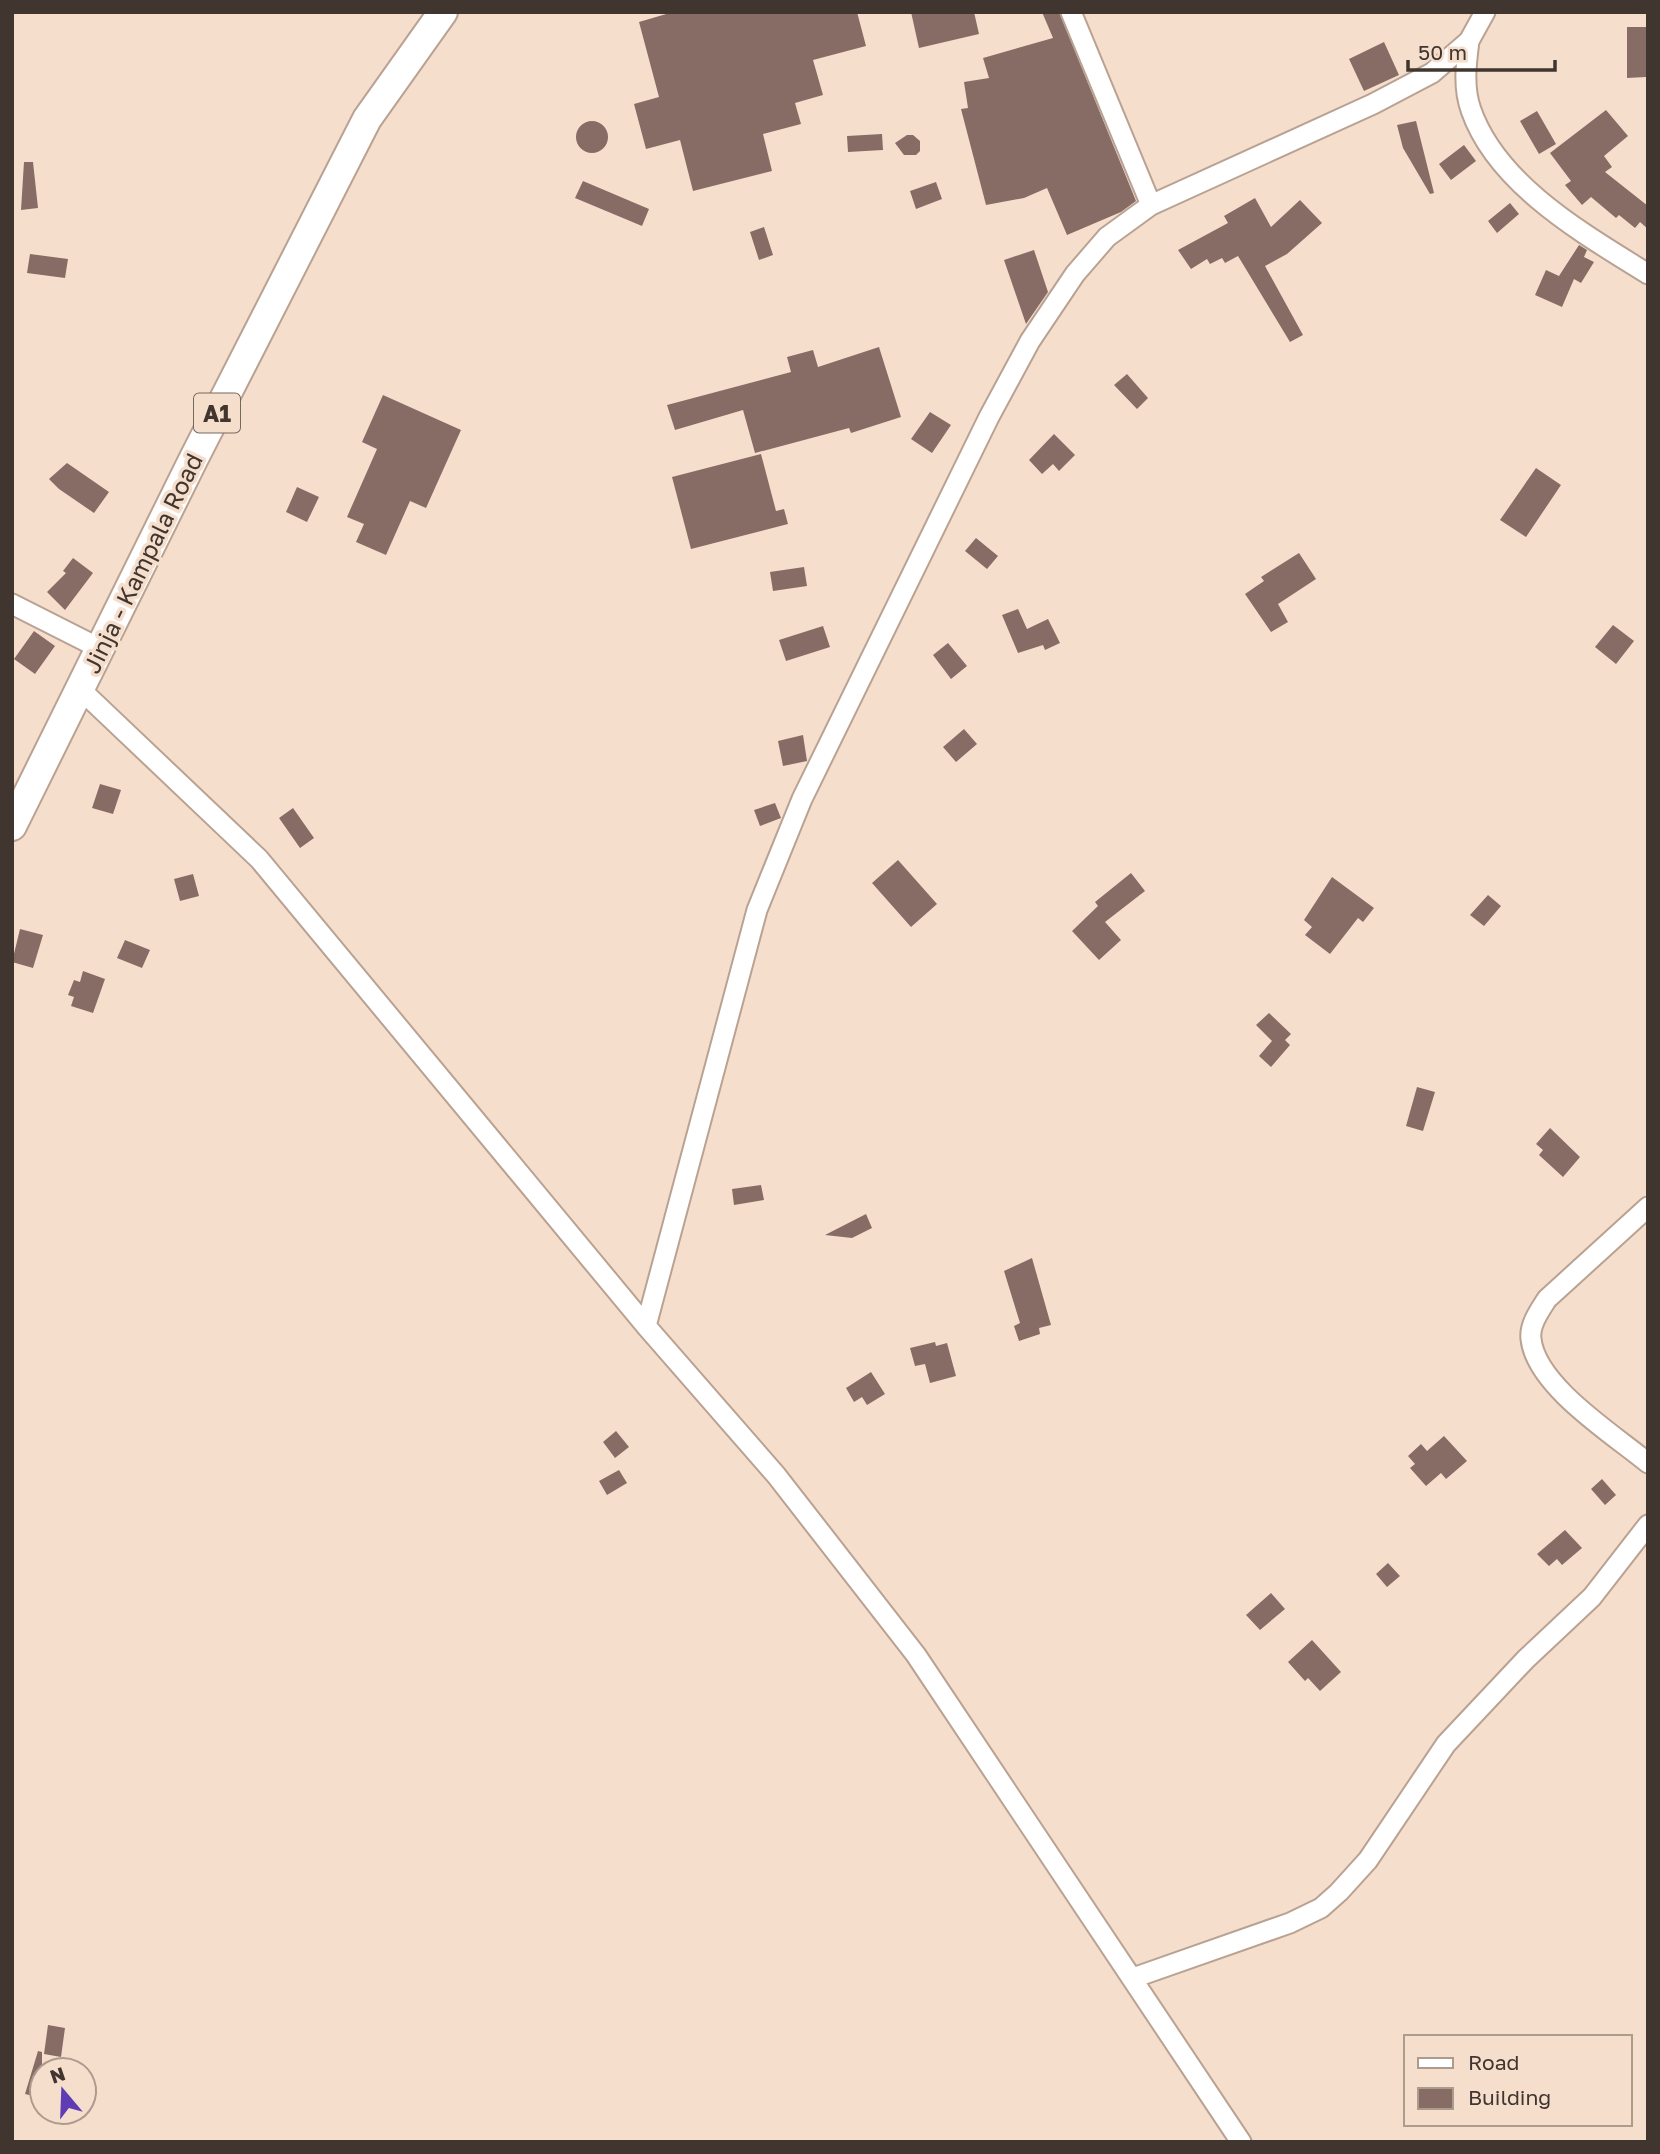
<svg xmlns="http://www.w3.org/2000/svg" width="1660" height="2154" viewBox="0 0 1660 2154" font-family="'Golos Text',sans-serif">
<style>
.building{fill:#876c66}
.lines{fill:none;stroke-linecap:round;stroke-linejoin:round}
.minor-casing{stroke:#b9a292;stroke-width:23}
.highway-casing{stroke:#b9a292;stroke-width:32}
.minor{stroke:#fff;stroke-width:19}
.highway{stroke:#fff;stroke-width:28}
.labels{text-anchor:middle;dominant-baseline:central;stroke-width:7;stroke-linejoin:round;paint-order:stroke}
.shield{fill:#f6decd;stroke:#77685e;stroke-width:2}
.shield-label{font-size:23px;font-weight:bold;fill:#40362f}
.street-label{font-size:24px;fill:#40362f;stroke:#f6decd}
</style>
<rect width="100%" height="100%" fill="#f6decd"/>
<!-- building -->
<path class="building" d="M 673,12 L 857,12 L 866,46 L 813,60 L 823,95 L 795,103 L 801,124 L 763,134 L 772,171 L 693,191 L 680,140 L 646,149 L 634,104 L 659,97 L 639,22 Z
M 911,12 L 974,12 L 979,34 L 919,48 Z
M 1042,12 L 1059,12 L 1136,201 L 1121,212 L 1067,235 L 1047,188 L 1024,198 L 986,205 L 961,109 L 968,108 L 964,82 L 989,78 L 983,58 L 1053,38 Z
M 1627,27 L 1646,27 L 1646,77 L 1627,78 Z
M 1384,42 L 1399,75 L 1364,91 L 1349,59 Z
M 1606,110 L 1628,136 L 1604,156 L 1612,167 L 1605,172 L 1648,206 L 1648,229 L 1640,222 L 1635,228 L 1619,215 L 1616,218 L 1591,197 L 1582,205 L 1565,185 L 1571,181 L 1550,153 Z
M 1537,111 L 1556,144 L 1539,154 L 1520,121 Z
M576 137a16 16 0 1 1 32 0a16 16 0 1 1-32 0Z
M 1416,121 L 1434,193 L 1430,194 L 1403,148 L 1397,125 Z
M 882,134 L 883,150 L 848,152 L 847,136 Z
M 907,135 L 913,135 L 920,141 L 920,151 L 916,155 L 904,155 L 895,143 Z
M 1464,145 L 1476,161 L 1451,180 L 1439,164 Z
M 24,162 L 33,162 L 38,208 L 21,210 Z
M 583,181 L 649,209 L 642,226 L 575,198 Z
M 936,182 L 942,199 L 916,209 L 910,191 Z
M 1255,198 L 1271,227 L 1300,200 L 1322,223 L 1287,254 L 1265,266 L 1303,335 L 1290,342 L 1238,256 L 1225,263 L 1222,258 L 1210,264 L 1207,259 L 1191,269 L 1178,250 L 1228,223 L 1224,216 Z
M 1510,203 L 1519,214 L 1497,233 L 1488,221 Z
M 764,227 L 773,255 L 759,260 L 750,232 Z
M 1579,245 L 1587,250 L 1584,257 L 1594,262 L 1581,283 L 1574,279 L 1562,307 L 1535,295 L 1546,270 L 1559,276 Z
M 1034,250 L 1048,292 L 1026,324 L 1004,260 Z
M 30,254 L 68,259 L 65,278 L 27,273 Z
M 879,347 L 901,417 L 851,433 L 849,428 L 755,453 L 743,410 L 675,430 L 667,405 L 791,372 L 787,357 L 813,350 L 818,367 Z
M 1127,374 L 1148,398 L 1137,409 L 1114,385 Z
M 383,395 L 461,430 L 426,508 L 410,501 L 386,555 L 356,542 L 364,524 L 347,517 L 377,449 L 362,442 Z
M 930,412 L 951,425 L 932,453 L 911,439 Z
M 1054,434 L 1075,455 L 1059,471 L 1053,464 L 1042,474 L 1029,460 Z
M 761,454 L 776,511 L 784,509 L 788,524 L 691,549 L 672,477 Z
M 67,463 L 109,492 L 94,513 L 59,489 L 49,479 Z
M 1536,468 L 1561,485 L 1526,537 L 1500,520 Z
M 297,487 L 319,497 L 307,522 L 286,512 Z
M 976,538 L 998,556 L 987,569 L 965,551 Z
M 1299,553 L 1316,579 L 1278,604 L 1288,622 L 1271,632 L 1245,594 L 1264,581 L 1261,577 Z
M 73,558 L 93,573 L 65,610 L 47,592 L 66,573 L 63,571 Z
M 804,567 L 807,586 L 773,591 L 770,572 Z
M 1018,609 L 1027,629 L 1048,619 L 1060,643 L 1045,650 L 1043,645 L 1018,653 L 1002,615 Z
M 1613,625 L 1634,641 L 1616,664 L 1595,647 Z
M 823,626 L 830,647 L 786,661 L 779,640 Z
M 34,631 L 55,646 L 35,674 L 14,659 Z
M 948,643 L 967,666 L 951,679 L 933,655 Z
M 964,729 L 977,744 L 956,762 L 943,747 Z
M 803,735 L 807,761 L 783,766 L 778,741 Z
M 100,784 L 121,790 L 113,814 L 92,808 Z
M 775,803 L 781,818 L 760,826 L 754,810 Z
M 293,808 L 314,838 L 300,848 L 279,818 Z
M 898,860 L 937,904 L 911,927 L 872,883 Z
M 1131,873 L 1145,891 L 1105,922 L 1121,940 L 1099,960 L 1072,931 L 1098,906 L 1095,902 Z
M 193,874 L 199,896 L 180,901 L 174,879 Z
M 1332,877 L 1374,908 L 1363,922 L 1358,918 L 1330,954 L 1305,935 L 1312,927 L 1304,920 Z
M 1488,895 L 1501,906 L 1484,926 L 1470,915 Z
M 20,929 L 43,935 L 33,968 L 12,962 Z
M 125,940 L 150,950 L 142,968 L 117,958 Z
M 83,971 L 105,979 L 93,1013 L 71,1006 L 74,997 L 68,995 L 74,980 L 80,982 Z
M 1269,1013 L 1291,1034 L 1285,1040 L 1290,1045 L 1271,1067 L 1259,1056 L 1272,1041 L 1256,1025 Z
M 1417,1087 L 1435,1092 L 1423,1131 L 1406,1126 Z
M 1550,1128 L 1580,1157 L 1563,1177 L 1539,1155 L 1543,1150 L 1536,1144 Z
M 761,1185 L 764,1200 L 734,1205 L 732,1189 Z
M 866,1214 L 872,1228 L 852,1238 L 825,1235 Z
M 1032,1258 L 1051,1325 L 1039,1328 L 1040,1334 L 1019,1341 L 1014,1326 L 1020,1323 L 1004,1271 Z
M 935,1342 L 936,1346 L 947,1343 L 956,1376 L 930,1383 L 925,1364 L 915,1366 L 910,1348 Z
M 871,1372 L 885,1394 L 867,1405 L 862,1397 L 854,1402 L 846,1388 Z
M 616,1431 L 629,1447 L 615,1458 L 603,1442 Z
M 1444,1436 L 1467,1461 L 1446,1479 L 1441,1473 L 1426,1486 L 1410,1468 L 1415,1464 L 1408,1456 L 1421,1444 L 1427,1451 Z
M 619,1470 L 627,1483 L 607,1495 L 599,1481 Z
M 1602,1479 L 1616,1495 L 1605,1505 L 1591,1489 Z
M 1565,1530 L 1582,1548 L 1562,1565 L 1557,1559 L 1549,1566 L 1537,1554 Z
M 1388,1563 L 1400,1576 L 1387,1587 L 1376,1574 Z
M 1271,1593 L 1285,1609 L 1260,1630 L 1246,1615 Z
M 1312,1640 L 1341,1672 L 1320,1691 L 1308,1678 L 1305,1681 L 1288,1662 Z
M 48,2025 L 65,2028 L 61,2057 L 44,2054 Z
M 38,2051 L 42,2052 L 42,2098 L 25,2094 Z"/>
<g class="lines">
<!-- minor casing -->
<g class="minor-casing">
<path id="minor" d="M 1071,12 L 1151,205
M 1469,41 C 1466,64 1463,88 1471,110 C 1497,185 1584,234 1648,274
M 12,604 L 101,649
M 79,688 L 259,859 L 646,1326 L 776,1475 L 916,1655 L 1241,2142
M 1648,1207 L 1547,1299 C 1540,1310 1529,1325 1531,1339 C 1536,1386 1613,1434 1648,1463
M 646,1326 L 757,910 L 802,799 L 989,417 L 1030,341 L 1075,274 L 1107,237 L 1151,205 L 1373,104 L 1432,73 L 1469,41 L 1485,12
M 1133,1978 L 1290,1923 L 1321,1908 L 1339,1892 L 1368,1860 L 1446,1744 L 1526,1659 L 1592,1597 L 1648,1525"/>
</g>
<!-- highway casing -->
<g class="highway-casing">
<path id="highway" d="M 12,826 L 193,460 L 367,119 L 443,12"/>
</g>
<!-- minor -->
<use href="#minor" class="minor"/>
<!-- highway -->
<use href="#highway" class="highway"/>
</g>
<g class="labels">
<!-- shield labels -->
<rect class="shield" x="194" y="393.5" width="46" height="39" rx="5"/>
<g class="shield-label">
<text x="217" y="413">A1</text>
</g>
<!-- street labels -->
<g class="street-label">
<text transform="translate(142 563) rotate(-64)">Jinja - Kampala Road</text>
</g>
</g>
<!-- border -->
<rect width="1660" height="2154" fill="none" stroke="#40362f" stroke-width="28"/>
<!-- legend -->
<rect x="1404" y="2035" width="228" height="91" fill="#f6decd" stroke="#ad9b8e" stroke-width="2"/>
<rect x="1418" y="2058" width="35" height="10" fill="#ffffff" stroke="#ad9b8e" stroke-width="2"/>
<text x="1468" y="2070" font-size="21" fill="#40362f">Road</text>
<rect x="1418" y="2088" width="35" height="21" fill="#876c66" stroke="#ad9b8e" stroke-width="2"/>
<text x="1468" y="2105" font-size="21" fill="#40362f">Building</text>
<!-- north arrow -->
<g transform="translate(63 2091) rotate(341)"><circle r="33" fill="#f6decd" stroke="#ad9b8e" stroke-width="2"/>
<path d="M0-5L12 26L0 18L-12 26Z" fill="#603cb4"/>
<text y="-10" font-size="19" font-weight="bold" text-anchor="middle" fill="#40362f">N</text>
</g>
<!-- scale -->
<path d="M1408 60v10h147v-10" fill="none" stroke="#40362f" stroke-width="3.5"/>
<text x="1418" y="60" font-size="21" fill="#40362f" stroke="#f6decd" stroke-width="5" paint-order="stroke">50 m</text>
</svg>
